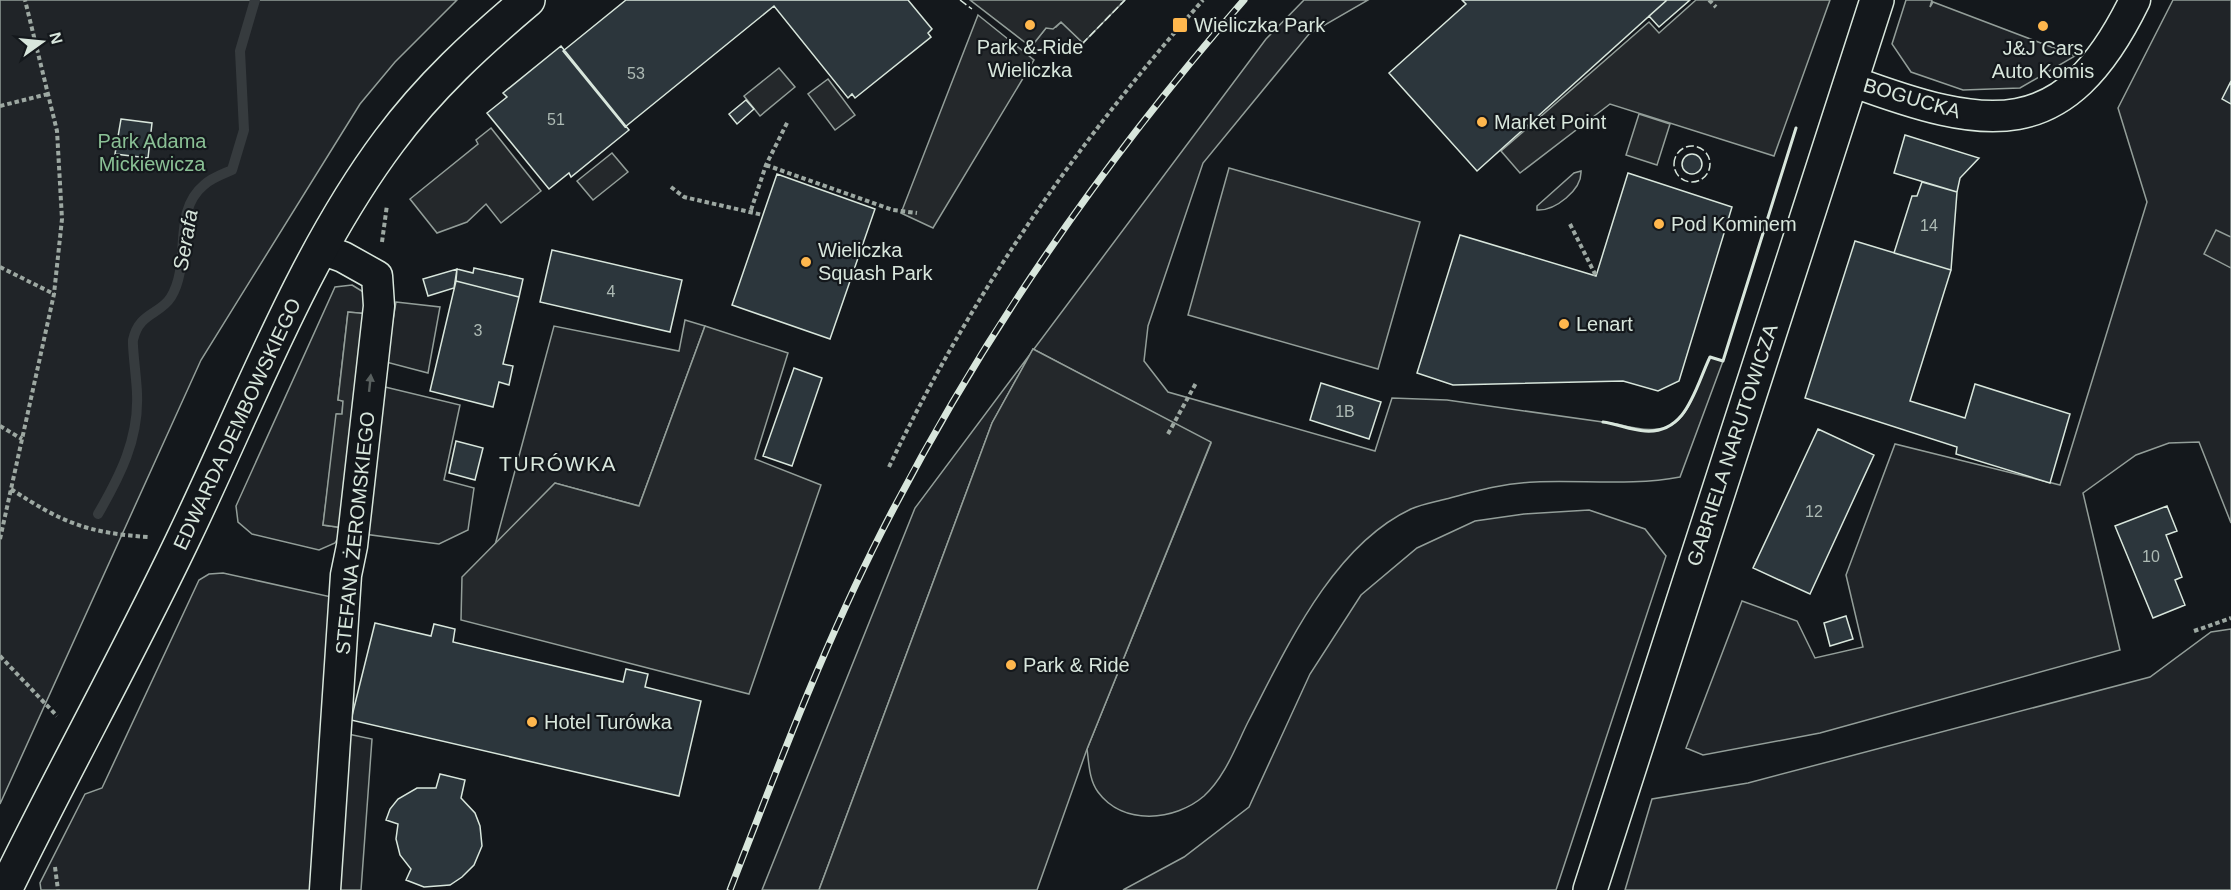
<svg xmlns="http://www.w3.org/2000/svg" width="2231" height="890" viewBox="0 0 2231 890" font-family="Helvetica,sans-serif">
<style>
.green{fill:#202428;stroke:#939e99;stroke-width:1.5}
.parking{fill:#24282b;stroke:#939e99;stroke-width:1.5}
.lines{fill:none;stroke-linecap:round;stroke-linejoin:round}
.stream{stroke:#363b3e;stroke-width:10}
.building{fill:#2c363c;stroke:#d8e6dc;stroke-width:1.5}
.minor-casing{stroke:#d8e6dc;stroke-width:33}
.tertiary-casing{stroke:#d8e6dc;stroke-width:36}
.secondary-casing{stroke:#d8e6dc;stroke-width:36}
.path{stroke:#9da8a2;stroke-width:4;stroke-dasharray:4.5 3;stroke-linecap:butt}
.minor{stroke:#14181c;stroke-width:30}
.tertiary{stroke:#14181c;stroke-width:33}
.secondary{stroke:#14181c;stroke-width:33}
.rail-casing{stroke:#d8e6dc;stroke-width:7}
.rail{stroke:#14181c;stroke-width:4.5;stroke-dasharray:14;stroke-linecap:butt}
.fence{stroke:#d8e6dc;stroke-width:1.5;stroke-dasharray:8 3;stroke-linecap:butt}
.wall{stroke:#d8e6dc;stroke-width:3}
.oneway{fill:#59605f}
.poi-dot{fill:#ffb74d;stroke:#14181c;stroke-width:2}
.labels{text-anchor:middle;dominant-baseline:central;stroke-width:4.5;stroke-linejoin:round;paint-order:stroke}
.number-label{font-size:16px;fill:#adbab4}
.poi-label{font-size:20px;fill:#d8e6dc;stroke:#14181c;text-anchor:start}
.street-label{font-size:20px;fill:#d8e6dc;stroke:#14181c}
.park-label{font-size:20px;fill:#8ac095;stroke:#14181c}
.water-label{font-size:21px;font-style:italic;fill:#d8e6dc;stroke:#14181c}
.neighbourhood-label{font-size:21px;letter-spacing:1.5px;fill:#d8e6dc;stroke:#14181c}
</style>
<rect width="100%" height="100%" fill="#14181c"/>
<!-- green -->
<path class="green" d="M 0,0 L 457,0 L 395,62 L 360,104 L 201,360 L 0,804 Z
M 1304,0 L 1368,0 L 1309,34 L 1203,163 L 1148,326 L 1144,361 L 1168,392 L 1375,451 L 1392,398 L 1447,400 L 1617,424 C 1687,443 1685,411 1710,357 L 1723,361 L 1680,477 C 1633,486 1583,480 1535,482 C 1504,483 1476,491 1446,499 C 1435,502 1422,504 1411,509 C 1332,546 1286,649 1248,722 C 1236,746 1225,777 1204,796 C 1175,821 1123,826 1098,792 C 1089,780 1089,763 1087,749 L 1211,443 L 1033,349 L 992,423 L 819,890 L 762,890 L 915,508 L 1266,39 Z
M 1906,0 L 1932,0 L 1930,7 L 1933,2 L 2075,56 L 2020,88 L 1963,90 L 1911,72 L 1892,44 Z
M 2173,0 L 2231,0 L 2231,523 L 2199,442 L 2169,443 L 2136,455 L 2083,493 L 2120,650 L 1820,733 L 1703,755 L 1686,748 L 1742,601 L 1797,621 L 1815,658 L 1863,647 L 1846,575 L 1895,444 L 2060,485 L 2147,202 L 2118,108 Z
M 1061,22 L 1083,43 L 1027,52 L 1046,28 L 1056,27 Z
M 1581,171 C 1582,190 1555,211 1537,210 L 1537,206 L 1574,173 Z
M 352,285 L 365,293 L 369,314 L 348,312 L 338,400 L 343,401 L 342,415 L 337,414 L 323,525 L 344,528 L 335,543 L 319,550 L 252,534 L 238,522 L 236,506 L 335,287 Z
M 396,302 L 440,307 L 428,373 L 386,362 Z
M 685,320 L 705,326 L 639,506 L 555,483 L 495,545 L 554,326 L 679,351 Z
M 381,386 L 460,405 L 444,480 L 474,488 L 468,530 L 439,544 L 364,534 Z
M 1589,510 L 1645,529 L 1666,556 L 1556,890 L 1123,890 L 1184,857 L 1249,807 L 1310,674 L 1361,595 L 1417,548 L 1475,521 L 1524,514 Z
M 223,573 L 336,598 L 316,890 L 41,890 L 40,883 L 85,794 L 102,788 L 199,580 L 209,574 Z
M 2231,629 L 2231,890 L 1625,890 L 1652,799 L 1748,783 L 2150,677 L 2211,632 Z
M 348,734 L 372,739 L 361,890 L 337,890 Z"/>
<!-- parking -->
<path class="parking" d="M 970,0 L 1125,0 L 1083,43 L 1061,22 L 1053,29 L 1046,28 L 1031,47 Z
M 1696,0 L 1830,0 L 1774,156 L 1610,104 L 1520,173 L 1501,151 L 1649,22 L 1659,33 Z
M 978,15 L 1034,60 L 933,228 L 901,213 Z
M 779,68 L 795,87 L 760,116 L 744,96 Z
M 828,79 L 855,115 L 835,130 L 808,94 Z
M 1639,114 L 1670,124 L 1657,165 L 1626,155 Z
M 491,128 L 541,191 L 501,223 L 486,204 L 467,222 L 437,233 L 410,199 L 478,144 L 476,140 Z
M 612,153 L 628,172 L 593,200 L 577,181 Z
M 1229,168 L 1420,222 L 1378,369 L 1188,315 Z
M 2216,230 L 2231,237 L 2231,268 L 2204,254 Z
M 348,312 L 369,314 L 344,528 L 323,525 L 336,414 L 342,414 L 343,401 L 338,400 Z
M 705,326 L 788,353 L 755,459 L 821,485 L 749,694 L 461,620 L 462,577 L 555,483 L 639,506 Z
M 1033,349 L 1211,442 L 1087,749 L 1037,890 L 819,890 L 992,423 Z"/>
<g class="lines">
<!-- stream -->
<path class="stream" d="M 98,514 C 120,476 139,439 137,394 C 137,383 132,346 133,340 C 139,312 160,315 171,297 C 192,263 171,212 204,185 C 211,178 223,174 232,170 L 244,130 L 240,51 L 255,0"/>
</g>
<!-- building -->
<path class="building" d="M 626,0 L 908,0 L 932,29 L 928,33 L 931,37 L 855,98 L 852,94 L 848,98 L 774,6 L 625,127 L 563,51 Z
M 1462,0 L 1667,0 L 1477,171 L 1389,73 L 1466,4 Z
M 1667,0 L 1690,0 L 1659,27 L 1649,16 Z
M 561,46 L 629,130 L 571,177 L 569,173 L 549,189 L 487,113 L 507,97 L 503,93 Z
M 2231,81 L 2231,104 L 2222,99 Z
M 746,100 L 754,109 L 737,124 L 729,114 Z
M 121,119 L 152,123 L 148,158 L 115,154 Z
M 1905,135 L 1979,158 L 1960,178 L 1957,192 L 1894,173 Z
M1682 164a10 10 0 1 1 20 0a10 10 0 1 1-20 0Z
M 1628,173 L 1732,207 L 1679,381 L 1658,391 L 1623,381 L 1453,385 L 1417,373 L 1460,235 L 1596,276 Z
M 777,174 L 875,209 L 830,339 L 732,305 Z
M 1922,182 L 1957,192 L 1951,270 L 1894,253 L 1912,196 L 1917,196 Z
M 1855,241 L 1951,270 L 1910,401 L 1965,418 L 1975,384 L 2070,414 L 2050,483 L 1956,454 L 1957,447 L 1805,398 Z
M 552,250 L 682,280 L 670,332 L 540,302 Z
M 474,268 L 523,279 L 519,297 L 456,281 L 457,269 L 473,273 Z
M 457,269 L 454,288 L 428,296 L 423,279 Z
M 456,281 L 519,297 L 503,364 L 513,366 L 509,385 L 499,382 L 493,407 L 430,391 Z
M 794,368 L 822,378 L 792,466 L 763,456 Z
M 1321,383 L 1381,402 L 1369,439 L 1310,420 Z
M 1818,429 L 1874,455 L 1810,594 L 1753,568 Z
M 456,441 L 483,448 L 475,480 L 449,473 Z
M 2167,506 L 2177,531 L 2166,535 L 2182,577 L 2175,580 L 2185,605 L 2153,618 L 2115,526 Z
M 1846,616 L 1853,639 L 1830,646 L 1824,623 Z
M 375,623 L 431,636 L 434,624 L 455,629 L 453,642 L 623,682 L 626,669 L 648,674 L 645,687 L 701,701 L 679,796 L 351,720 Z
M 440,774 L 465,780 L 461,798 L 475,813 L 480,826 L 482,846 L 474,865 L 462,877 L 450,885 L 424,887 L 406,880 L 411,869 L 400,855 L 396,839 L 398,824 L 386,820 L 390,809 L 398,799 L 417,788 L 436,788 Z"/>
<g class="lines">
<!-- minor casing -->
<g class="minor-casing">
<path id="minor" d="M 1851,81 C 1987,131 2064,146 2135,0
M 321,249 L 343,257 L 377,276 L 379,306 L 352,546 L 346,575 L 325,890"/>
</g>
<!-- tertiary casing -->
<g class="tertiary-casing">
<path id="tertiary" d="M 5,890 C 63,771 128,655 185,535 C 247,406 303,256 389,141 C 429,87 477,43 528,0"/>
</g>
<!-- secondary casing -->
<g class="secondary-casing">
<path id="secondary" d="M 1590,890 L 1877,0"/>
</g>
<!-- path -->
<path class="path" d="M 1709,0 L 1716,7
M 0,106 L 48,94
M 766,165 L 893,210 L 917,213
M 671,187 L 684,197 L 763,215
M 751,210 L 766,165 L 788,121
M 1570,224 L 1596,276
M 382,242 L 387,205
M 0,267 L 54,294
M 0,426 L 22,439
M 1168,434 L 1196,383
M 889,467 C 971,295 1077,142 1203,0
M 11,489 C 61,522 87,533 148,537
M 0,539 L 54,294 L 62,219 L 57,131 L 25,0
M 2194,631 L 2231,618
M 0,656 L 57,716
M 55,867 L 58,890"/>
<!-- minor -->
<use href="#minor" class="minor"/>
<!-- tertiary -->
<use href="#tertiary" class="tertiary"/>
<!-- secondary -->
<use href="#secondary" class="secondary"/>
<!-- rail casing -->
<g class="rail-casing">
<path id="rail" d="M 730,890 C 777,769 823,647 882,531 C 980,339 1102,162 1244,0"/>
</g>
<!-- rail -->
<use href="#rail" class="rail"/>
<!-- fence -->
<path class="fence" d="M 960,0 L 972,9
M 1027,52 L 1083,43 L 1125,0
M1674 164a18 18 0 1 1 36 0a18 18 0 1 1-36 0Z"/>
<!-- wall -->
<path class="wall" d="M 1603,422 C 1617,424 1631,430 1645,431 C 1687,434 1695,388 1710,357 L 1723,361 L 1796,128"/>
</g>
<!-- one-way arrows -->
<defs><path id="oneway-solid" d="M-6-.8H1V-3.2L6.5 0L1 3.2V.8H-6Z" transform="scale(1.5)"/></defs>
<use class="oneway" href="#oneway-solid" transform="translate(370 383) rotate(-84)"/>
<!-- markers -->
<g class="poi-dot">
<circle cx="1030" cy="25" r="6"/>
<rect x="1172" y="17" width="16" height="16" rx="3"/>
<circle cx="2043" cy="26" r="6"/>
<circle cx="1482" cy="122" r="6"/>
<circle cx="1659" cy="224" r="6"/>
<circle cx="806" cy="262" r="6"/>
<circle cx="1564" cy="324" r="6"/>
<circle cx="1011" cy="665" r="6"/>
<circle cx="532" cy="722" r="6"/>
</g>
<g class="labels">
<!-- number labels -->
<g class="number-label">
<text x="636" y="73">53</text>
<text x="556" y="119">51</text>
<text x="1929" y="225">14</text>
<text x="611" y="291">4</text>
<text x="478" y="330">3</text>
<text x="1345" y="411">1B</text>
<text x="1814" y="511">12</text>
<text x="2151" y="556">10</text>
</g>
<!-- poi labels -->
<g class="poi-label">
<text x="1194" y="25">Wieliczka Park</text>
<text x="1030" y="47" text-anchor="middle">Park &amp; Ride<tspan x="1030" dy="23">Wieliczka</tspan></text>
<text x="2043" y="48" text-anchor="middle">J&amp;J Cars<tspan x="2043" dy="23">Auto Komis</tspan></text>
<text x="1494" y="122">Market Point</text>
<text x="1671" y="224">Pod Kominem</text>
<text x="818" y="250">Wieliczka<tspan x="818" dy="23">Squash Park</tspan></text>
<text x="1576" y="324">Lenart</text>
<text x="1023" y="665">Park &amp; Ride</text>
<text x="544" y="722">Hotel Turówka</text>
</g>
<!-- street labels -->
<g class="street-label">
<text transform="translate(1912 98) rotate(16)">BOGUCKA</text>
<text transform="translate(237 424) rotate(-65)">EDWARDA DEMBOWSKIEGO</text>
<text transform="translate(1732 445) rotate(-72)">GABRIELA NARUTOWICZA</text>
<text transform="translate(355 533) rotate(-84)">STEFANA ŻEROMSKIEGO</text>
</g>
<!-- park labels -->
<g class="park-label">
<text x="152" y="141">Park Adama<tspan x="152" dy="23">Mickiewicza</tspan></text>
</g>
<!-- water labels -->
<g class="water-label">
<text transform="translate(185 240) rotate(-80)">Serafa</text>
</g>
<!-- neighbourhood labels -->
<g class="neighbourhood-label">
<text x="558" y="463">TURÓWKA</text>
</g>
</g>
<!-- north arrow -->
<g transform="translate(42 42) rotate(75)" stroke="#14181c" stroke-width="4.5" paint-order="stroke">
<path d="M0-4.5L10 22L0 15L-10 22Z" fill="#d8e6dc"/>
<text y="-9" font-size="16" font-weight="bold" text-anchor="middle" fill="#d8e6dc">N</text>
</g>
</svg>
